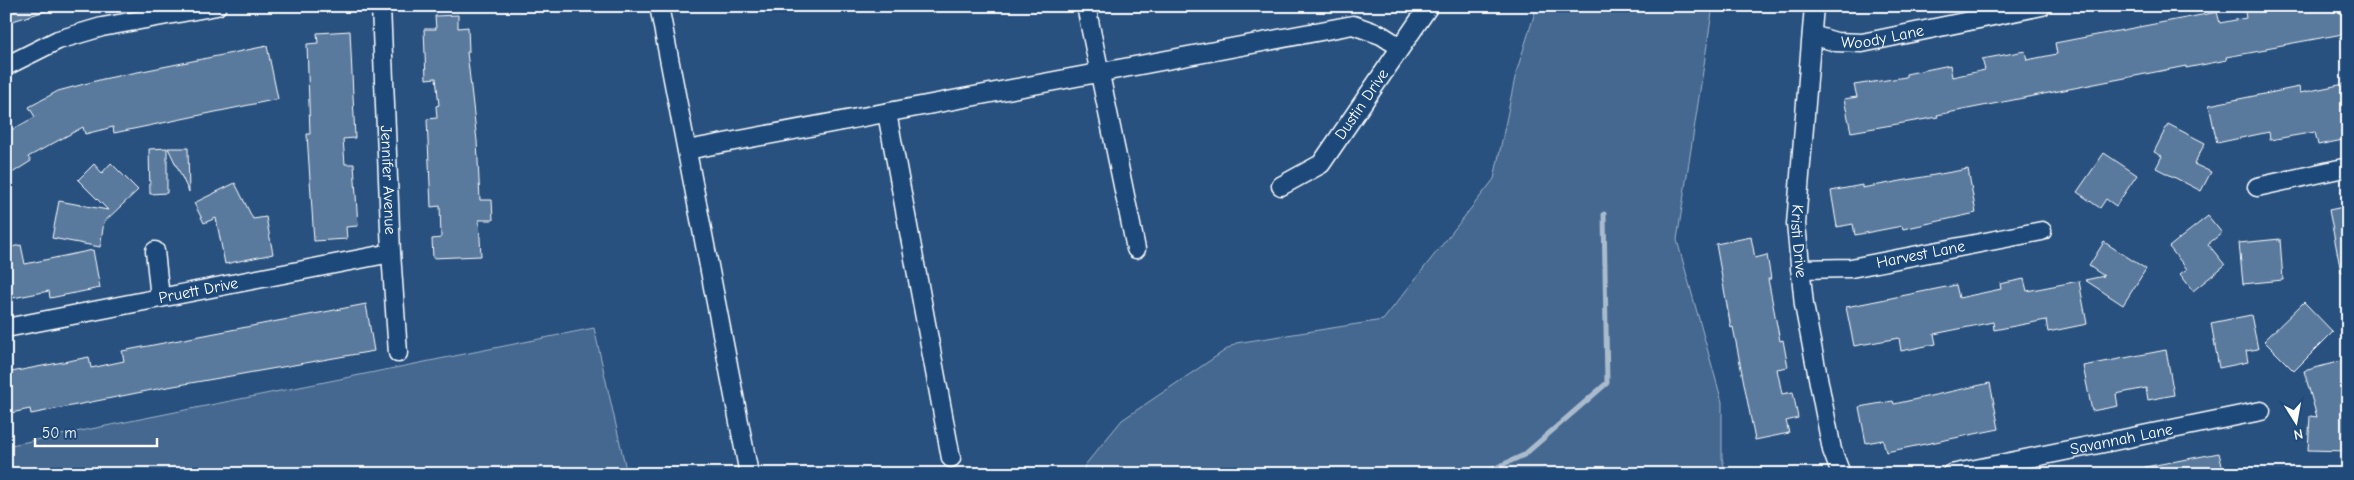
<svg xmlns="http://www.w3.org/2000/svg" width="2354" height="480" viewBox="0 0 2354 480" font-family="'Comic Neue',sans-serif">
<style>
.green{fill:#446890;stroke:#a2b4c8}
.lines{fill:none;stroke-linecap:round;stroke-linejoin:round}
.stream{stroke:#aabbcd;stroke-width:5}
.building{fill:#5a7a9d;stroke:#fff}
.minor-casing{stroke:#fff;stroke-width:21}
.minor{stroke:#1f4a7a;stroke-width:18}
.labels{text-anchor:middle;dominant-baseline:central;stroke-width:4.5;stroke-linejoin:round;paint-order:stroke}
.street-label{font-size:16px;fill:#fff;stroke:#1f4a7a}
</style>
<rect width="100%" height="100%" fill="#28517f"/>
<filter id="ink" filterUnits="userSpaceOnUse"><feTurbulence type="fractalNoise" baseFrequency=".02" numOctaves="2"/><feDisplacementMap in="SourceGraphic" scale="10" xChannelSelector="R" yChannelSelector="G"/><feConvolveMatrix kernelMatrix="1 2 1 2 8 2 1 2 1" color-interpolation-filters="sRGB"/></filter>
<g filter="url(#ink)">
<!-- green -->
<path class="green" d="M 1537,6 L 1713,6 L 1677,240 L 1722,402 L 1722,458 L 1726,474 L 1083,474 L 1085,465 L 1122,420 L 1236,343 L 1383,320 L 1494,179 L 1516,73 Z
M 594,328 L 627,474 L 6,474 L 6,446 Z"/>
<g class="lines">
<!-- stream -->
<path class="stream" d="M 1482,474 L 1524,455 L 1607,383 L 1604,214"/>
</g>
<!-- building -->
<path class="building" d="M 6,6 L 49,6 L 49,10 L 6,23 Z
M 2244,6 L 2348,6 L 2348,33 L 2266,48 L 2266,50 L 2226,57 L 2227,60 L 2186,68 L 2186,66 L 1937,115 L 1938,117 L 1851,132 L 1844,99 L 1857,97 L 1854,85 L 1906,77 L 1906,74 L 1950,65 L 1952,77 L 1985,70 L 1982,59 L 2025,51 L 2027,60 L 2057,54 L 2055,43 L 2217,12 L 2220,23 L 2246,18 Z
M 458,15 L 458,28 L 468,27 L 469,52 L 467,52 L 477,141 L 480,200 L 492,200 L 493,220 L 479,220 L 481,256 L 433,258 L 432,239 L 441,238 L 440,206 L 431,207 L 427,119 L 437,118 L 436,106 L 439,105 L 436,78 L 426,79 L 424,29 L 436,29 L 435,16 Z
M 350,31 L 355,138 L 343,139 L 345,164 L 354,164 L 358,226 L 346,227 L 347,239 L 314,241 L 307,134 L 310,134 L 307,44 L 318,43 L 317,33 Z
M 267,46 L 278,99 L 114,133 L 113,127 L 85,134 L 83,127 L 28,157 L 31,161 L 6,177 L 6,133 L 35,117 L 29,107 L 58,91 L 103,79 Z
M 2344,84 L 2348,105 L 2348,130 L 2341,131 L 2343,140 L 2318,145 L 2315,132 L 2270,140 L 2269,132 L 2217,143 L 2209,105 L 2299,87 L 2300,93 Z
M 2168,124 L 2205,143 L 2194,164 L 2211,172 L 2201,191 L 2156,168 L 2162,156 L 2154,152 Z
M 167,148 L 167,193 L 150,194 L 149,149 Z
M 168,148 L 188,148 L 189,192 Z
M 2104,153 L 2137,175 L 2116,206 L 2106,199 L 2100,208 L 2077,192 Z
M 111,163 L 138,190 L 104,222 L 100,247 L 52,238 L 59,201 L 108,210 L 78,180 L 94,164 L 102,173 Z
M 1968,169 L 1976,213 L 1903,229 L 1902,226 L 1855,235 L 1853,224 L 1837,227 L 1831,191 L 1862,185 L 1862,188 Z
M 235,183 L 253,219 L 266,217 L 273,254 L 225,264 L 216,218 L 204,223 L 194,203 Z
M 2348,206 L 2348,271 L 2341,272 L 2329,210 Z
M 2208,216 L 2222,233 L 2208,244 L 2225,265 L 2193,291 L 2180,274 L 2187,269 L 2169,247 Z
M 1751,237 L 1755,258 L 1767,255 L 1771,279 L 1768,279 L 1780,341 L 1783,340 L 1788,367 L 1777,369 L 1782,394 L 1793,392 L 1798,418 L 1786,421 L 1789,433 L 1755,440 L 1733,327 L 1731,328 L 1716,244 Z
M 2280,239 L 2283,280 L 2243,284 L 2239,243 Z
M 2104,242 L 2146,269 L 2123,305 L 2085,280 L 2104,276 L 2089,266 Z
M 21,245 L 25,264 L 93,250 L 100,288 L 50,298 L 49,291 L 8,299 L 6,288 L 6,248 Z
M 2024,279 L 2027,291 L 2079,281 L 2087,324 L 2048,332 L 2046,320 L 1994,330 L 1993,322 L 1934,334 L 1936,344 L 1901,351 L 1899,338 L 1854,346 L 1846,307 L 1956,285 L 1959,298 L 2001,289 L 2000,284 Z
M 2304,302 L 2333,332 L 2294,371 L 2264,341 Z
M 366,304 L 374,351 L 162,388 L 31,414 L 30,409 L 6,414 L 6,373 L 89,357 L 91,368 L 124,361 L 122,351 Z
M 2251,315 L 2258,349 L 2246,351 L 2248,362 L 2219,368 L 2211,323 Z
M 2166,350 L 2174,395 L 2148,400 L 2146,388 L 2116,394 L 2118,406 L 2092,411 L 2083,366 Z
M 2348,359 L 2348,451 L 2308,450 L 2310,416 L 2317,417 L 2304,371 Z
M 1990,383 L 1999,429 L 1886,452 L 1883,440 L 1866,443 L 1859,407 L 1893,401 L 1894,404 Z
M 2219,453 L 2224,474 L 2146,474 L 2145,467 Z"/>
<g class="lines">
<!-- minor casing -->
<g class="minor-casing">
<g id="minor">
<path id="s1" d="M 381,6 L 391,253 L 398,353"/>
<path d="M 659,6 L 749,474"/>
<path d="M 1086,6 L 1136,249"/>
<path id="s2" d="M 1814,6 L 1796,224 L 1804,305 L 1832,450 L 1841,474"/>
<path id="s3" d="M 1812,35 L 1836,42 L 1862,43 L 2042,6"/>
<path d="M 6,66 L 58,40 L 102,27 L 217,6"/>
<path d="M 887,113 L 951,458"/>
<path d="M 687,150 L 1353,25 L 1381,35 L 1400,47"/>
<path id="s4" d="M 1281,186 L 1321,164 L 1429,6"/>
<path d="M 2257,187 L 2348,167"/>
<path d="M 155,251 L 160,298"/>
<path id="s5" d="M 1800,269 L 1851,268 L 2042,231"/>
<path id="s6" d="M 6,328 L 391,253"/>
<path id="s7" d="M 1951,474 L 2261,411"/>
</g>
</g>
<!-- minor -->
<use href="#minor" class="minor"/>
</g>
</g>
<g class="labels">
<!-- street labels -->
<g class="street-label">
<text stroke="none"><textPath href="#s3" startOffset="72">Woody Lane</textPath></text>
<text stroke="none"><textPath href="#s4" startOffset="118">Dustin Drive</textPath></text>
<text stroke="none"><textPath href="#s1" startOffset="174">Jennifer Avenue</textPath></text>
<text stroke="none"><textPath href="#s2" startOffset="236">Kristi Drive</textPath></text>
<text stroke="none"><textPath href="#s5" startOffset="122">Harvest Lane</textPath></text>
<text stroke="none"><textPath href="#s6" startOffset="196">Pruett Drive</textPath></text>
<text stroke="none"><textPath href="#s7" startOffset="174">Savannah Lane</textPath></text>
</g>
</g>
<!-- margin -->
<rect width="2354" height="480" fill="none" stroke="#1f4a7a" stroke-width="25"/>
<rect x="12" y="12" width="2329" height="455" fill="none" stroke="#fff" stroke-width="2" filter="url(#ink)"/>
<!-- north arrow -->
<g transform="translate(2296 422) rotate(169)" stroke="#1f4a7a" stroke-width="4" paint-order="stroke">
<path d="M0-4L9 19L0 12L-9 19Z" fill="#ffffff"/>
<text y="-8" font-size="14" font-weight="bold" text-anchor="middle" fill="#ffffff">N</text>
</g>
<!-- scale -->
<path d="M35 438v8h122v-8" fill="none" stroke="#ffffff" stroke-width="2.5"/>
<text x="42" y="438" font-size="15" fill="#ffffff" stroke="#1f4a7a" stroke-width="4" paint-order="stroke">50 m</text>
</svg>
